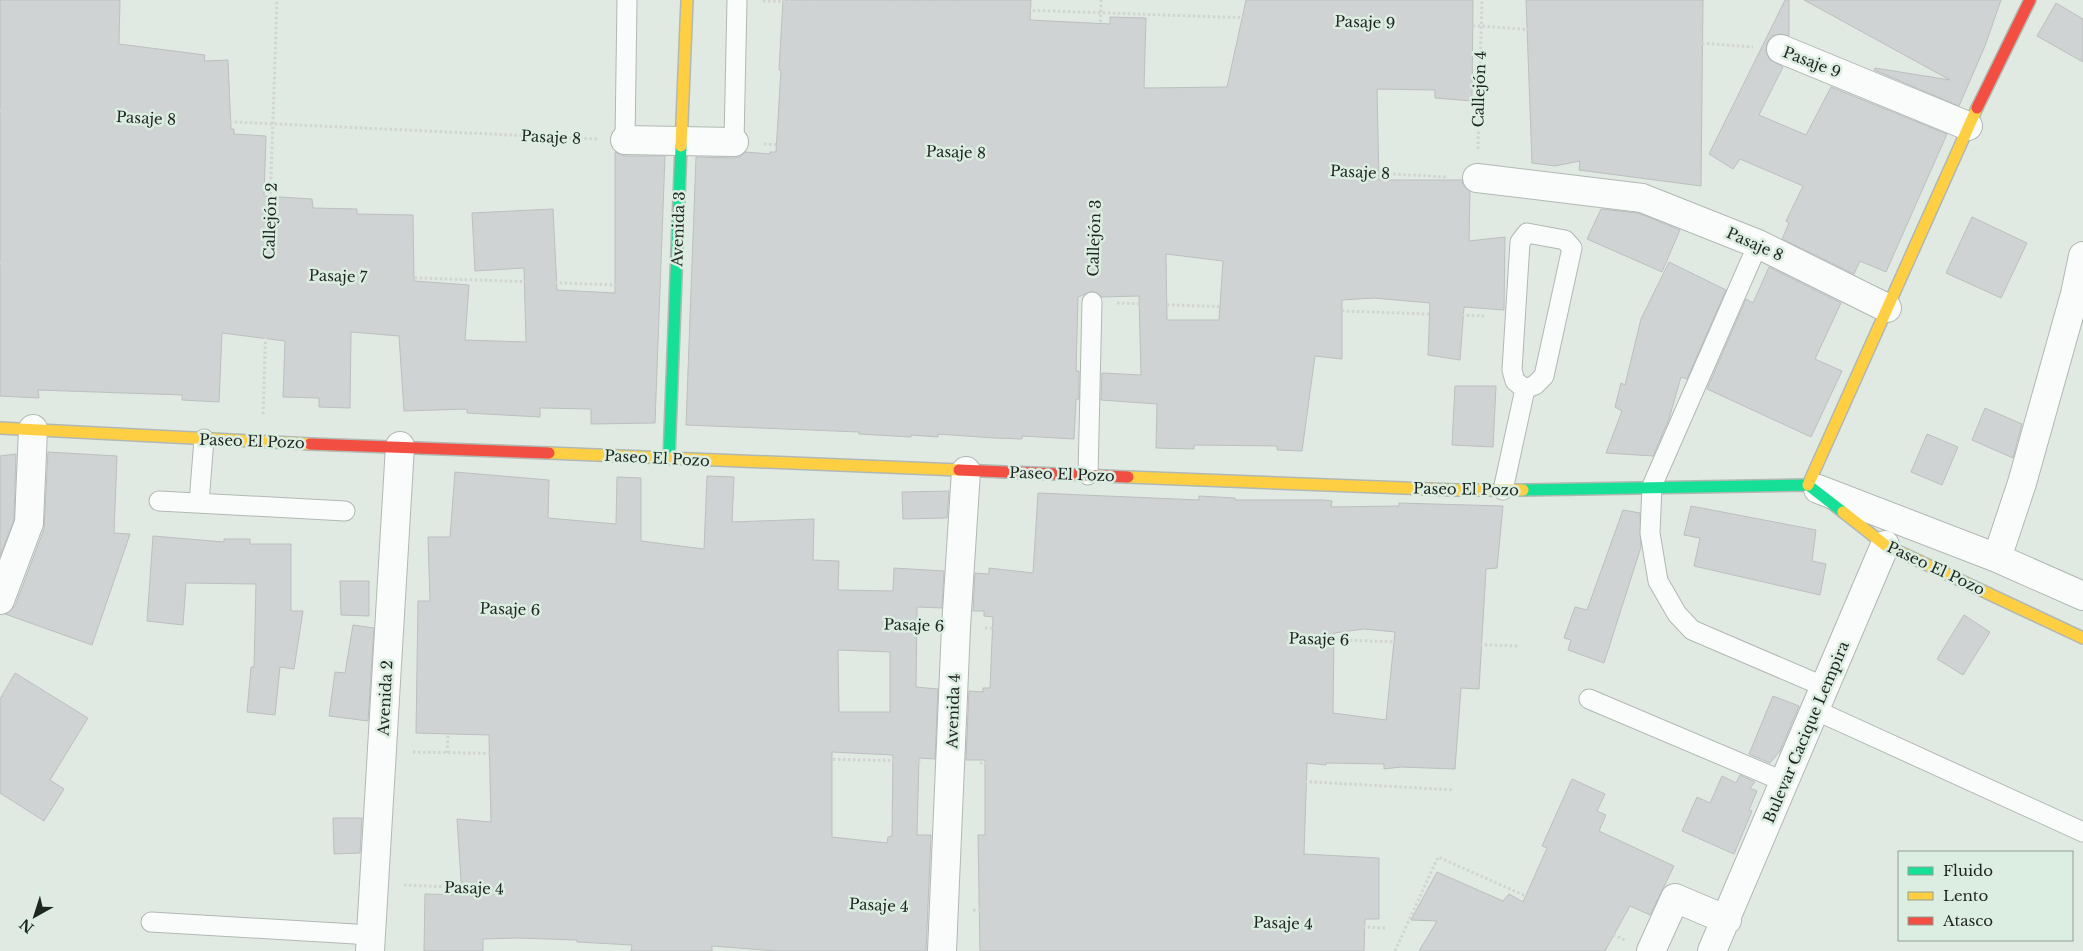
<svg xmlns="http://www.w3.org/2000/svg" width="2083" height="951" viewBox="0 0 2083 951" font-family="'Libre Baskerville',serif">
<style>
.building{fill:#d0d3d3;stroke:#bcbfbf;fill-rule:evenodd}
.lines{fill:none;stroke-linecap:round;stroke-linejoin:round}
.lane-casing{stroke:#b1b8b3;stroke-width:21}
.street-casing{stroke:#b1b8b3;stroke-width:30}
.fast-casing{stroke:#b1b8b3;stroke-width:14}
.slow-casing{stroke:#b1b8b3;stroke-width:14}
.jam-casing{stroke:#b1b8b3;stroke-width:14}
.path{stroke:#d2d4d2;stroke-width:3;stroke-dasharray:2.5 2.5;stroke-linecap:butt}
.lane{stroke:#fafcfb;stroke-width:19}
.street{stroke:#fafcfb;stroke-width:28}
.fast{stroke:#16e098;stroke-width:11}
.slow{stroke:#ffcf43;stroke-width:11}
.jam{stroke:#f24e42;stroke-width:11}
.labels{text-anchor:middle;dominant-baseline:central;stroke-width:5;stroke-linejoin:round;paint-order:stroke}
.street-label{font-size:15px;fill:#1f2521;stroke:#dceee1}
</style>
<rect width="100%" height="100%" fill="#e0eae3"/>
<!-- building -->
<path class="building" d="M 0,0 L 120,0 L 119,44 L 205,55 L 204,61 L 228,60 L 231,129 L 234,129 L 234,134 L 266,136 L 264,196 L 312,199 L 313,208 L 357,209 L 357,214 L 413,215 L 414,281 L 469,285 L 465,340 L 526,342 L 524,268 L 475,271 L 472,213 L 553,209 L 557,290 L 615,293 L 615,152 L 625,156 L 665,156 L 655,423 L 591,424 L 591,409 L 540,408 L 540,417 L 467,413 L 467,409 L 404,411 L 399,336 L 351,332 L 350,408 L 319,407 L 319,398 L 283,397 L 285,341 L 222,333 L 219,402 L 182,400 L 182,395 L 38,390 L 39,398 L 0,396 Z
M 783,0 L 1031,0 L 1030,20 L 1110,24 L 1110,17 L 1146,18 L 1144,88 L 1227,87 L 1246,0 L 1473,0 L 1472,101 L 1435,98 L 1435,90 L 1377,89 L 1379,180 L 1462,180 L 1463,185 L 1470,191 L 1469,241 L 1505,237 L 1504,310 L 1464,307 L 1460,360 L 1428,355 L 1430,303 L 1374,298 L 1342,300 L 1342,359 L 1315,356 L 1302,451 L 1277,450 L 1277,446 L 1194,445 L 1194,449 L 1156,448 L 1157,404 L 1101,400 L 1102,373 L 1141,375 L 1139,296 L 1102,297 L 1093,291 L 1078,297 L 1076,371 L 1079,371 L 1079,399 L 1076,399 L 1074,439 L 1022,436 L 1022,439 L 994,438 L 938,434 L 938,437 L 911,435 L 911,437 L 859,434 L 859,432 L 686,425 L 696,157 L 734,158 L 740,157 L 745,152 L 770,154 L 770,152 L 776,152 L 781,70 L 779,70 ZM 1166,254 L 1223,261 L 1219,320 L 1167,320 Z
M 1526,0 L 1703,0 L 1701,186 L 1579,170 L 1580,161 L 1555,166 L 1532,163 Z
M 1785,0 L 1789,0 L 1789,36 L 1779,34 L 1772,36 L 1767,43 L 1766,51 L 1769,59 L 1783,67 L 1759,115 L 1806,135 L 1831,87 L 1947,134 L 1886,272 L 1860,261 L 1854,274 L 1782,239 L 1789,223 L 1786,221 L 1803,186 L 1740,159 L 1733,169 L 1709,154 Z
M 1804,0 L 2001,0 L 1985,46 L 1959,106 L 1874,70 L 1875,68 L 1950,80 Z
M 2056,3 L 2083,19 L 2083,62 L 2037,36 Z
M 1601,209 L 1638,213 L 1680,230 L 1662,272 L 1587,239 Z
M 1972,217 L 2027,243 L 2001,298 L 1946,273 Z
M 1669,262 L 1726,290 L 1687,379 L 1681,377 L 1669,419 L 1653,456 L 1606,453 L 1622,411 L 1615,407 L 1621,383 L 1625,385 L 1641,319 Z
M 1769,267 L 1841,303 L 1815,359 L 1842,371 L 1811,437 L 1707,389 L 1746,299 L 1753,303 Z
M 1455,386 L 1496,386 L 1493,447 L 1452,445 Z
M 1985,408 L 2022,424 L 2013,458 L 1972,440 Z
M 1927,434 L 1958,447 L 1942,485 L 1911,472 Z
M 48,452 L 117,456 L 114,533 L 130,534 L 92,645 L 5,614 L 15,606 L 44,529 Z
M 16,454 L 14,520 L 0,556 L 0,456 Z
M 455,472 L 549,480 L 548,518 L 616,524 L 617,477 L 641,478 L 641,541 L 704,549 L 707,476 L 734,477 L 732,522 L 814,519 L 813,560 L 839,561 L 838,590 L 893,591 L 894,568 L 944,571 L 942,608 L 917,607 L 916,687 L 938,689 L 935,759 L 919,758 L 917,835 L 931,835 L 926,951 L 776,951 L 712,946 L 712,951 L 631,951 L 632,945 L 577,942 L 577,940 L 518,938 L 483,939 L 483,951 L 424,951 L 425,894 L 462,895 L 457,819 L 491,822 L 489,735 L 416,733 L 418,601 L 430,601 L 428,537 L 450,537 ZM 838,650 L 890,652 L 890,712 L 839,712 ZM 832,752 L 893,755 L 892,836 L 888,837 L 887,843 L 832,837 Z
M 949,491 L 947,518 L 903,519 L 902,492 Z
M 1038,493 L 1199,500 L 1199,496 L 1235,498 L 1235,500 L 1324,500 L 1332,501 L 1331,507 L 1399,506 L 1399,503 L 1503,506 L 1497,568 L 1486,569 L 1479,689 L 1461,688 L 1455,769 L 1401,767 L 1384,769 L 1384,764 L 1326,763 L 1326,765 L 1307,763 L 1304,854 L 1379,858 L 1379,919 L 1365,919 L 1364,951 L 980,951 L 978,835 L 985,835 L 985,760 L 966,760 L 969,691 L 983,692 L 983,688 L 990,688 L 993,617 L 984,616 L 984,611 L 973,611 L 975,573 L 989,574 L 989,568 L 1033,573 ZM 1364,629 L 1395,632 L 1386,720 L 1333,713 L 1334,633 Z
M 1691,506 L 1816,530 L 1812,561 L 1826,564 L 1820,595 L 1694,566 L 1700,538 L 1684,535 Z
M 1623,510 L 1640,513 L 1641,547 L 1604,663 L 1568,650 L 1571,640 L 1564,638 L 1575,607 L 1587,610 Z
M 153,536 L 224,542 L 224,539 L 250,539 L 250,544 L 291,544 L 291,611 L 303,611 L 294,669 L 280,667 L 275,715 L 247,712 L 251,667 L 254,667 L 256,584 L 186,583 L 183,625 L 147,621 Z
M 340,581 L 369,581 L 369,616 L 341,615 Z
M 1964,615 L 1990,632 L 1963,675 L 1937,659 Z
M 353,625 L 374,628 L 368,721 L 329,716 L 335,672 L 345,673 Z
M 15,673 L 88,718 L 50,780 L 64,789 L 44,821 L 0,793 L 0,699 Z
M 1773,696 L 1799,706 L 1780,751 L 1770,763 L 1749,754 Z
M 1740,775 L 1755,782 L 1750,788 L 1757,791 L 1749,810 L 1752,811 L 1734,854 L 1682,831 L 1697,797 L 1710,803 L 1722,776 L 1736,783 Z
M 1572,779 L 1605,794 L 1597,811 L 1606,815 L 1599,831 L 1674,866 L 1650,915 L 1630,906 L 1605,951 L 1419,951 L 1437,921 L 1411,920 L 1437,872 L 1503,901 L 1509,894 L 1523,902 L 1547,848 L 1542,846 Z
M 333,818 L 362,818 L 360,853 L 334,854 Z"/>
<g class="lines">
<!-- lane casing -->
<g class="lane-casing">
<path id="lane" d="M 625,140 L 627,0
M 734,142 L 737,0
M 1527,233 L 1565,240 L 1572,248 L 1544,376 L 1535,385 L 1525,389 L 1515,381 L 1512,370 L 1520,242 Z
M 1758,244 L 1652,486 L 1650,533 L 1658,581 L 1677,614 L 1692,630 L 1825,687
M 1088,475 L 1092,302
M 1503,490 L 1525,389
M 159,501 L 345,511
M 199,503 L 204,439
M 1589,699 L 1785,782
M 1815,710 L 2083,832
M 151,922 L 355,934 L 371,937"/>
</g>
<!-- street casing -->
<g class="street-casing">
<path id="street" d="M 1781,49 L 1968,126
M 625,140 L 734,142
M 1477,178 L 1642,198 L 1758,244 L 1887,308
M 1818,489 L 1997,558 L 2083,596
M 1997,558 L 2022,483 L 2075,294 L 2083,256
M 0,600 L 29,523 L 33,429
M 370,951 L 400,446
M 942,951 L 956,627 L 966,471
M 1651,951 L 1675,898 L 1727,920
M 1712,951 L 1885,545"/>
</g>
<!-- fast casing -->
<g class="fast-casing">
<path id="fast" d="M 669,459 L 681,146
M 1523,490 L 1808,485 L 1843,512"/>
</g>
<!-- slow casing -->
<g class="slow-casing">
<path id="slow" d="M 681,146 L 687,0
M 0,428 L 310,444
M 549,453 L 959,470
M 1128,477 L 1455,490 L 1523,490
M 1808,485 L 1977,108
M 1843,512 L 1885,545 L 2083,638"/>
</g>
<!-- jam casing -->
<g class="jam-casing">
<path id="jam" d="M 1977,108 L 2030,0
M 310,444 L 549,453
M 959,470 L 1128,477"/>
</g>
<!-- path -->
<path class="path" d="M 763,1 L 1481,26 L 1753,47
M 0,111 L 597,139
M 764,144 L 1096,158 L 1447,177
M 1478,149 L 1482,0
M 0,263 L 646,286
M 1093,277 L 1101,0
M 705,288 L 1066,301
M 1117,303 L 1484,316
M 263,414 L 277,0
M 985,628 L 1519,646
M 413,752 L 921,761
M 447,753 L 455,607 L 927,626
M 980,763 L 1454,790
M 404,885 L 914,907
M 973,910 L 1385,928
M 1395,951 L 1438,857 L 1625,940"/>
<!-- lane -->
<use href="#lane" class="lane"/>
<!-- street -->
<use href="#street" class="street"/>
<!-- fast -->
<use href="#fast" class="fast"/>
<!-- slow -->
<use href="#slow" class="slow"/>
<!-- jam -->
<use href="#jam" class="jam"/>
</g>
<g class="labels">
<!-- street labels -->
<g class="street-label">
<text transform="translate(1365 22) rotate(2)">Pasaje 9</text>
<text transform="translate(1812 62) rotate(21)">Pasaje 9</text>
<text transform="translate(1479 89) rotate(-88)">Callejón 4</text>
<text transform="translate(146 118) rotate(3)">Pasaje 8</text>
<text transform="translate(551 137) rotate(3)">Pasaje 8</text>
<text transform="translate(956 152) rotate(2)">Pasaje 8</text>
<text transform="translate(1360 172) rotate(3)">Pasaje 8</text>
<text transform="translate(270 221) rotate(-88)">Callejón 2</text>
<text transform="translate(678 229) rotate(-88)">Avenida 3</text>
<text transform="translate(1094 238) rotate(-88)">Callejón 3</text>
<text transform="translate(1755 244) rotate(24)">Pasaje 8</text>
<text transform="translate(338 276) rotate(2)">Pasaje 7</text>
<text transform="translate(252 441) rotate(2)">Paseo El Pozo</text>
<text transform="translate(657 458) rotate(3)">Paseo El Pozo</text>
<text transform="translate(1062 474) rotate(2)">Paseo El Pozo</text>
<text transform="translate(1466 489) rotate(1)">Paseo El Pozo</text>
<text transform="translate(1936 568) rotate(25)">Paseo El Pozo</text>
<text transform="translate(510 609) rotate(2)">Pasaje 6</text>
<text transform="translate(914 625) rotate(2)">Pasaje 6</text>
<text transform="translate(1319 639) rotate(2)">Pasaje 6</text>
<text transform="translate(385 698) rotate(-87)">Avenida 2</text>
<text transform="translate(953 711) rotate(-88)">Avenida 4</text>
<text transform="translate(1806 732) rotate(-67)">Bulevar Cacique Lempira</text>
<text transform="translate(474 888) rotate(2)">Pasaje 4</text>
<text transform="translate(879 905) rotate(3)">Pasaje 4</text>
<text transform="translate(1283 923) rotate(2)">Pasaje 4</text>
</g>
</g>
<!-- legend -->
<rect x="1898" y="851" width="175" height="90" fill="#dceee1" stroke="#909e94"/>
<rect x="1908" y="867" width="25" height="8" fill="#16e098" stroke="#909e94"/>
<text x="1943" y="876" font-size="15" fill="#1f2521">Fluido</text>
<rect x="1908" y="892" width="25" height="8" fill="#ffcf43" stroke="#909e94"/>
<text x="1943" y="901" font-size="15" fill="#1f2521">Lento</text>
<rect x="1908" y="917" width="25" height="8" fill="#f24e42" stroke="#909e94"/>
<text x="1943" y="926" font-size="15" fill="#1f2521">Atasco</text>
<!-- north arrow -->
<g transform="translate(35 916) rotate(219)" stroke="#dceee1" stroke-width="4" paint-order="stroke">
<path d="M0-4L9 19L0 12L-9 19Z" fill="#1f2521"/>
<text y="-8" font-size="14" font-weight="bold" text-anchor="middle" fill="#1f2521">N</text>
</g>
</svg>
